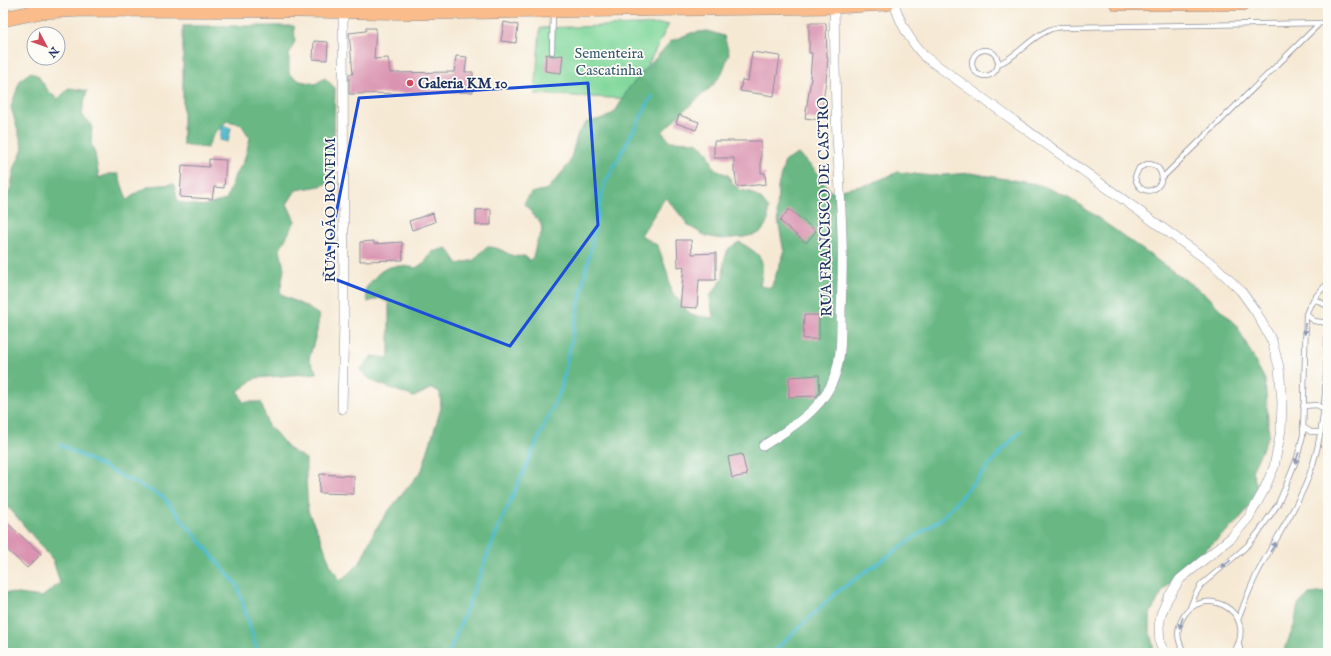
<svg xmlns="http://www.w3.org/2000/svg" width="1331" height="656" viewBox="0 0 1331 656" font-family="'IM FELL English',serif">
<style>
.green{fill:#82d89c;stroke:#4e847d}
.forest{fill:#69b884;stroke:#427471}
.water{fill:#4fbbca;stroke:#357594}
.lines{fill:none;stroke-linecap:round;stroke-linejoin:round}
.stream{stroke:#4fbbca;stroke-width:3.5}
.building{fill:#da94b1}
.lane-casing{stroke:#888c99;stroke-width:6}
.street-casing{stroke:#888c99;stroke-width:10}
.primary-casing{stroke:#888c99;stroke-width:16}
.lane{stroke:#fff;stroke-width:4.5}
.street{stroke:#fff;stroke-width:9}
.primary{stroke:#f9bc8a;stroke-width:15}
.oneway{fill:#8d97ae}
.marked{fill:none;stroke:#1d4ed8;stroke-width:3;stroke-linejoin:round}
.poi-dot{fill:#d1495b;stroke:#fdfcf7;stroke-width:1.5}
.labels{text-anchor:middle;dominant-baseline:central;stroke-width:3.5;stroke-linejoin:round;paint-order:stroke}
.park-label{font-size:15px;fill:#35596e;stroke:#fdfcf7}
.poi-label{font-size:15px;font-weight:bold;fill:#1b2f5e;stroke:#fdfcf7;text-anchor:start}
.street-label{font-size:15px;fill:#1b2f5e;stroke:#fdfcf7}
</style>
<rect width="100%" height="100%" fill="#fdfcf7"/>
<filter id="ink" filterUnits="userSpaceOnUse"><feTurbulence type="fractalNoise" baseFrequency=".025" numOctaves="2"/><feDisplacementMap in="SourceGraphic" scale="8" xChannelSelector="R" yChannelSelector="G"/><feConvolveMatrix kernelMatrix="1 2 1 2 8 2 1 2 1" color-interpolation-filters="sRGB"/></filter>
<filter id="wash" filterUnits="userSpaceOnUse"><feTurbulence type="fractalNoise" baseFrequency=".012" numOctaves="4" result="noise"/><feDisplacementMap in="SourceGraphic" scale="16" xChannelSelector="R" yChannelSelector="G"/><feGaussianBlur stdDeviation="0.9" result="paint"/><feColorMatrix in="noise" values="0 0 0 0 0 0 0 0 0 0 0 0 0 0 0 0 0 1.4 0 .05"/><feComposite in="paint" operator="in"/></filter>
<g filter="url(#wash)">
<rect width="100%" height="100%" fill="#f6e9d4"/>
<!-- green -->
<path class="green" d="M 669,24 L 630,99 L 535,94 L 540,28 Z"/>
<!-- forest -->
<path class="forest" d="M 183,26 L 294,26 L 295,41 L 289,55 L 289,74 L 300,81 L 315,84 L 325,78 L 335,88 L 333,181 L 320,186 L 296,190 L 287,204 L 295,221 L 280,249 L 284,269 L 280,292 L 286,297 L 305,306 L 319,315 L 317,331 L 309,359 L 317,373 L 256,378 L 238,391 L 243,402 L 261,402 L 268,426 L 275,432 L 289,449 L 306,459 L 306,478 L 308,511 L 321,539 L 330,564 L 340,581 L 360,563 L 375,530 L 390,509 L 422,470 L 441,408 L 440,392 L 432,388 L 414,397 L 372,381 L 360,370 L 372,356 L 389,358 L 389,303 L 379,298 L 368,302 L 365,290 C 381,267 388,263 416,268 L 426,261 L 432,252 L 447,248 L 458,264 L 474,260 L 486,247 C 489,247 493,247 496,248 C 508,252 510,258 525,256 L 529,261 L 533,257 L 537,241 L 542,232 L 541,224 L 534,216 L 524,203 L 531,193 L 548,189 L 569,164 L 578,133 L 587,122 L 605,118 L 615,112 L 629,88 L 671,41 L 691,33 L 707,31 L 724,36 L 729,53 L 722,74 L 711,87 L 679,115 L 662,132 L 670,141 L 696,142 L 707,151 L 715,170 L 728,175 L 732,183 L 740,190 L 750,192 L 761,199 L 768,208 L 768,220 L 762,231 L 757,234 L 744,237 L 721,239 L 706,236 L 689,226 L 674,207 L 665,198 L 641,235 L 658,246 L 667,272 L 671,291 L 691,315 L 713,318 L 710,296 L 723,278 L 724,261 L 728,249 L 739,242 C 764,256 765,259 760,286 L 771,288 L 784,253 L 777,213 L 778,186 L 785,161 L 798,154 L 813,168 L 831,192 L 870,184 L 898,172 L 931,176 L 971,173 L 1041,185 L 1070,198 L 1206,295 L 1237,326 L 1265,380 L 1269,435 L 1252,471 L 1258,489 L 1254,501 L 1236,523 L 1176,575 L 1162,592 L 1150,614 L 1150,633 L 1154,650 L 1157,653 L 3,653 L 3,592 L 42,597 L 60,583 L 53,560 L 10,509 L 3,505 L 3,206 L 10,190 L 15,167 L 23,149 L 11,107 L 20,80 L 31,72 L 38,76 L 49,92 L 58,99 L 69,88 L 87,91 L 83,107 L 82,116 L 92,125 L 91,143 L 95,154 L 99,178 L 108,174 L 118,174 L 127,200 L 138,192 L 150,186 L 174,184 L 178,202 L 202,206 L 226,200 L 235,175 L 244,161 L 250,138 L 241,124 L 227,121 L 214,134 L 207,148 L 183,145 Z
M 1328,592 L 1328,653 L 1283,653 L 1294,626 L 1298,605 L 1309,594 Z"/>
<!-- water -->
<path class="water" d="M 222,125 L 231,128 L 228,142 L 220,140 Z"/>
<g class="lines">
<!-- stream -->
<path class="stream" d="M 61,445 L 163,497 L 237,585 L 258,653
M 449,653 L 499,526 L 561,389 L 604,185 L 652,96
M 772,653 L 837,592 L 942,518 L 1020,431"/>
</g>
<g id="blocks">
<!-- building -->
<path class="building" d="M 504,22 L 518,25 L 516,43 L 501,41 Z
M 809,23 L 826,23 L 827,57 L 828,58 L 826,81 L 820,120 L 805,118 L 811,78 L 810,78 L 812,53 L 809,53 Z
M 366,28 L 376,28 L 374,59 L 388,58 L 390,73 L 454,72 L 456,56 L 467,57 L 465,72 L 473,72 L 473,92 L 349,94 L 349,74 L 353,74 L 349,33 L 366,31 Z
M 314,41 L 328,42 L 327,60 L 313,59 Z
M 752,52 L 780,56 L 774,96 L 740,91 L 742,80 L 748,81 Z
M 546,54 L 552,56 L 563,55 L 561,73 L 545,71 Z
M 679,115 L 699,122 L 696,130 L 676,123 Z
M 714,141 L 761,141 L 761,173 L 765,173 L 766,184 L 737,187 L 735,172 L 734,172 L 734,158 L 714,158 Z
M 209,159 L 226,160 L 224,188 L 214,187 L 212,199 L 180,197 L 182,165 L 209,167 Z
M 491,209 L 491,225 L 476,225 L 476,210 Z
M 789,209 L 816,231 L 806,243 L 780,221 Z
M 433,213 L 435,222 L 412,230 L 409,221 Z
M 677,240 L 691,240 L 692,254 L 716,253 L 716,280 L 699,280 L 697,308 L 680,307 L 684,266 L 678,267 Z
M 374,241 L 374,244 L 402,242 L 403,260 L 360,261 L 360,242 Z
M 804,315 L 819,315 L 819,339 L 803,339 Z
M 819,375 L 820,392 L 817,396 L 789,397 L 789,377 Z
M 742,454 L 747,475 L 732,478 L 728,457 Z
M 320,474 L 354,476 L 354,494 L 319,493 Z
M 3,519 L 41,554 L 27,568 L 3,546 Z"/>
</g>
</g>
<g filter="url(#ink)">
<use href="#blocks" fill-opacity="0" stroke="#888c99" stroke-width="1"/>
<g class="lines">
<!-- lane casing -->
<g class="lane-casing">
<path id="lane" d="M972 63a13 13 0 1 1 26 0a13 13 0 1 1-26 0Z
M 552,52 L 553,12
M 998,64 C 1019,56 1026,41 1045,32 C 1051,28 1058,27 1066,27 L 1328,23
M 1162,178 C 1161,169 1156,164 1147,164 L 1139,168 L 1135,177 C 1138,195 1158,195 1162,178 L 1320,23
M 1313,300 L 1319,301 L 1328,307
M 1306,314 L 1314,321 L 1328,323
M 1303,406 L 1317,405 L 1324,409
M 1303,427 L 1311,432 L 1321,432
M 1190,608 L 1195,595 L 1201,585 L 1239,553 L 1249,544 L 1258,533 L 1278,504 L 1285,488 L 1297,458 L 1303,435 L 1306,314 C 1311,301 1318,293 1328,283
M 1238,620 C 1243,607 1248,593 1254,580 C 1270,546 1293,516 1307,481 C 1325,437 1326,388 1327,340 L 1328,334
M 1239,645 L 1241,653
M 1185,653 C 1178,643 1176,632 1181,621 C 1199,580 1262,611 1233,653"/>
</g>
<!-- street casing -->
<g class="street-casing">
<path id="street" d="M 894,3 C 901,25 909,39 924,56 L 1214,265 L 1241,291 L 1256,312 L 1272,341 L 1279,367 L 1282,402 L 1281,430 L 1274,467 L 1264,490 L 1249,517 L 1232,537 L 1180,579 L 1168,598 L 1161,614 L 1159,627 L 1160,644 L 1165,653
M 342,409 L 344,320 L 343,11
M 763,446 C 787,430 816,414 830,387 C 842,364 841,338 841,312 C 842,287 843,262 842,237 C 841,203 839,170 837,136 C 835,93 835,49 834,6"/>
</g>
<!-- primary casing -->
<g class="primary-casing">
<path id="primary" d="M 1117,3 L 1243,3
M 3,19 L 42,11 L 85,9 L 298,10 L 425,12 L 834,6 L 887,3"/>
</g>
<!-- lane -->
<use href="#lane" class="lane"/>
<!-- street -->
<use href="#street" class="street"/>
<!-- primary -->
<use href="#primary" class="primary"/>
</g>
<!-- one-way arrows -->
<defs><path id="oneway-solid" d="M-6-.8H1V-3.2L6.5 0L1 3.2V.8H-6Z"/></defs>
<g class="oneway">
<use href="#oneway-solid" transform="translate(1305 329) rotate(92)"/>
<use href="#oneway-solid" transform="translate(1297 458) rotate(108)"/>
<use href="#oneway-solid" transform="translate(1273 547) rotate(-60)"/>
<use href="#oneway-solid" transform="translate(1226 564) rotate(141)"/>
<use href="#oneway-solid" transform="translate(1181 623) rotate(108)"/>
</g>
</g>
<!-- marked area -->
<path class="marked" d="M 588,83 L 598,225 L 510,346 L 324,275 L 359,98 Z"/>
<!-- markers -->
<circle class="poi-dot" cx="410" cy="83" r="4"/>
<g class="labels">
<!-- park labels -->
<g class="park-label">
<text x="609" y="53">Sementeira<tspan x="609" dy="17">Cascatinha</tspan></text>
</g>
<!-- poi labels -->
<g class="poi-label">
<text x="418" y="83">Galeria KM 10</text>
</g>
<!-- street labels -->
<g class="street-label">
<text transform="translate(825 207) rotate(-91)">RUA FRANCISCO DE CASTRO</text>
<text transform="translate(330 210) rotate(-90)">RUA JOÃO BONFIM</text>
</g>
</g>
<!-- margin -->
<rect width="1331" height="656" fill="none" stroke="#fdfcf7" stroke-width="16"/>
<!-- north arrow -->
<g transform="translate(46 46) rotate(131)"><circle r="19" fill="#fdfcf7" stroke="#a3aaba"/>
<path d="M0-3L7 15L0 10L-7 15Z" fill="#d1495b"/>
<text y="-6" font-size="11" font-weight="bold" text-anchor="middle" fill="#1b2f5e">N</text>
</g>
</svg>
